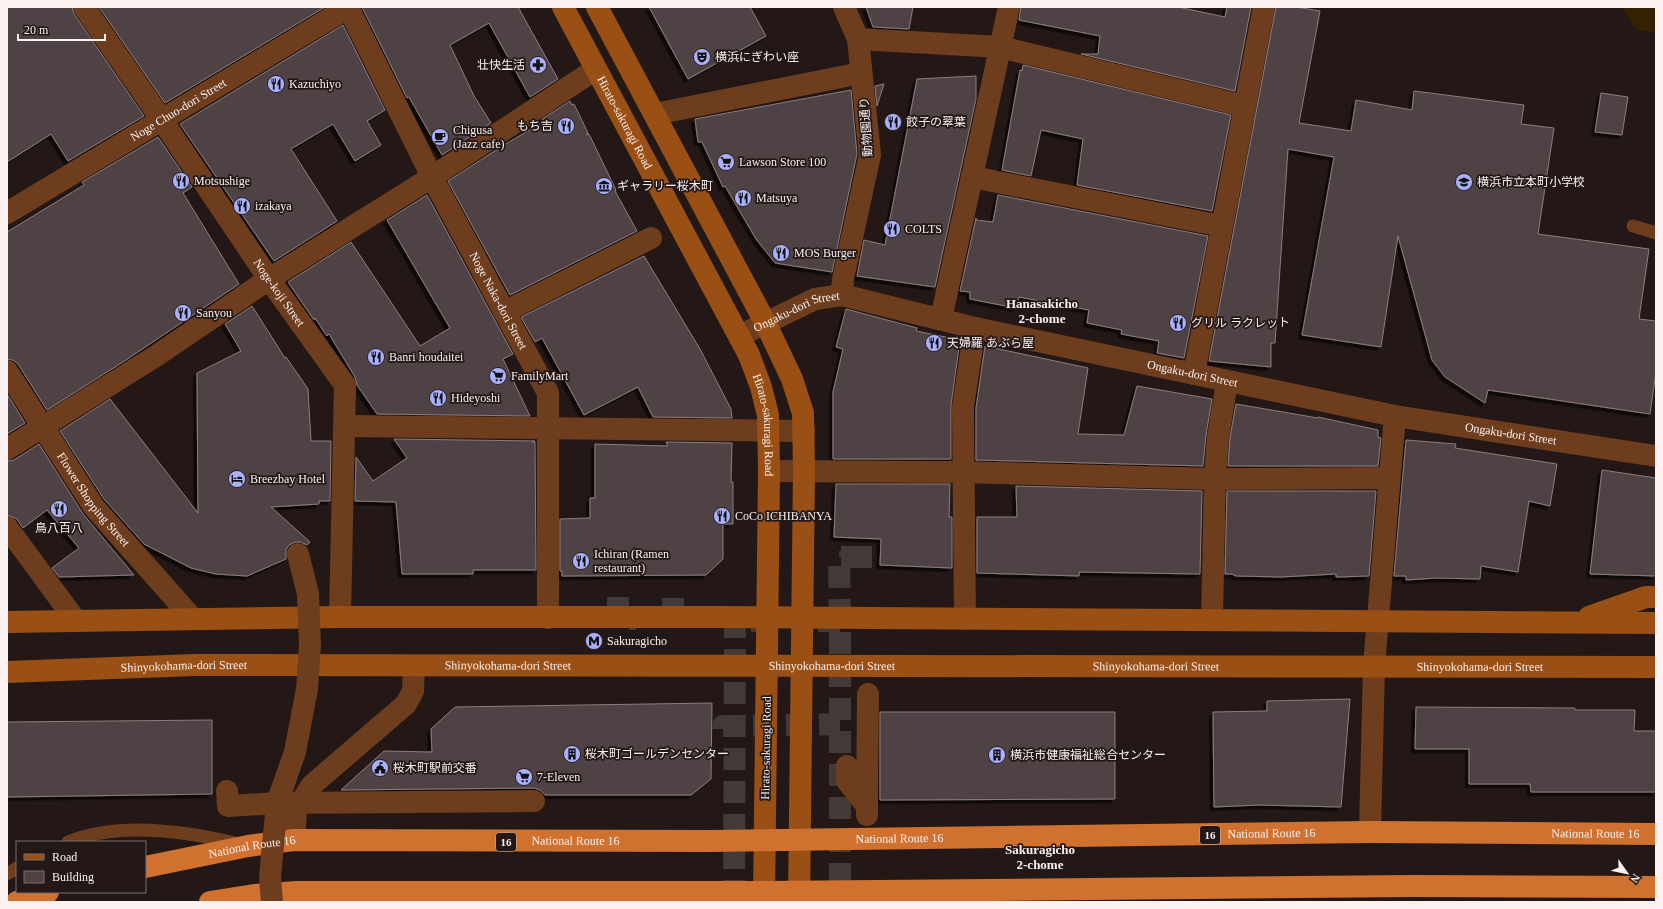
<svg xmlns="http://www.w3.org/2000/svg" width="1663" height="909" viewBox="0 0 1663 909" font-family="'Times New Roman','Noto Sans JP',serif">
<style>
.green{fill:#352000}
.building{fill:#504244;stroke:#8c7d7f;filter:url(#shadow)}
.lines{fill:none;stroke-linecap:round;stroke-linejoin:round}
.street-tunnel{stroke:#433936;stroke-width:22;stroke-dasharray:22 11;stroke-linecap:butt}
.lane{stroke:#6d3d1e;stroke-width:13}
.street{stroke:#6d3d1e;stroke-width:22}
.secondary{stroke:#9a4f15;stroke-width:22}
.highway{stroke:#d0712f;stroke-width:22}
.street-bridge{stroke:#6d3d1e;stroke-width:22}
.labels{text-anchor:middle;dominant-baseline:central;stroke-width:3.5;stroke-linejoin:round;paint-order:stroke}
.shield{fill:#231815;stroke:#bab0ae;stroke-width:1}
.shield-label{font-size:11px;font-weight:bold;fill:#faf1f0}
.poi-label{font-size:12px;fill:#faf1f0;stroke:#231815;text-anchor:start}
.street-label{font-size:12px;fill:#faf1f0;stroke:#231815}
.neighbourhood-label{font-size:13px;font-weight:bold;fill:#faf1f0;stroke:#231815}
</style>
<defs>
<filter id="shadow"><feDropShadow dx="-3.5" dy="3.5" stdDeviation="0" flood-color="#0009"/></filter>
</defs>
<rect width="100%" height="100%" fill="#231815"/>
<!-- green -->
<path class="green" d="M 1621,7 L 1656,7 L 1656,32 L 1637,30 Z"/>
<!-- building -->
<path class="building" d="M 7,7 L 72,7 L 74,14 L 144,116 L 68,161 L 51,134 L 7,162 Z
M 99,7 L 325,7 L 165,103 Z
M 362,7 L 518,7 L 558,79 L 530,97 L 489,23 L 450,45 L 474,96 L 491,123 L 442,155 L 409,97 L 407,98 Z
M 649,7 L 750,7 L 766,36 L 688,79 Z
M 866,7 L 913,7 L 909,29 L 873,27 Z
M 1021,7 L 1178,7 L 1225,17 L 1227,7 L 1251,7 L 1235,91 L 1081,54 L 1098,54 L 1100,36 L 1019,20 Z
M 1276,7 L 1296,7 L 1320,11 L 1299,123 L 1351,131 L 1356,100 L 1412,110 L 1414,91 L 1524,105 L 1521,124 L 1554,128 L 1538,234 L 1649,249 L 1639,319 L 1656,321 L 1656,372 L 1650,414 L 1488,390 L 1485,403 L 1445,377 L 1432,360 L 1398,236 L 1381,347 L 1302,335 L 1334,157 L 1288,149 L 1275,343 L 1271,343 L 1271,367 L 1209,361 Z
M 343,25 L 385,110 L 367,121 L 381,145 L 355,161 L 333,124 L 291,149 L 337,221 L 274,261 L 180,124 Z
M 1023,65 L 1231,115 L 1212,211 L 1077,185 L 1083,139 L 1041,130 L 1031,176 L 1002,170 L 1020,70 L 1022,71 Z
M 976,76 L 976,99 L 935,287 L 857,276 L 864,240 L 885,245 L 917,79 Z
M 884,84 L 877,106 L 875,86 Z
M 851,90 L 857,154 L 832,272 L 775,263 L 756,239 L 725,186 L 723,187 L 702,142 L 698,142 L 695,119 Z
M 1601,93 L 1628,97 L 1622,135 L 1595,132 Z
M 570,101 L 572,105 L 574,104 L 588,133 L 586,135 L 589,134 L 616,190 L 615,191 L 637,231 L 510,295 L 448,181 L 504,145 L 543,122 L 542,119 Z
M 158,137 L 192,187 L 183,193 L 239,284 L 126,360 L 47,410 L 18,364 L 13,360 L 7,359 L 7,232 L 84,185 L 82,182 Z
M 427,195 L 513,354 L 503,359 L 530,416 L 377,414 L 357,385 L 355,377 L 329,334 L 327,336 L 315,318 L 314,320 L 288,282 L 351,242 L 420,346 L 450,328 L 387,220 Z
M 998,195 L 1208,236 L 1184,358 L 1157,353 L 1159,341 L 1121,334 L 1122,330 L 1087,323 L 1089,310 L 1019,297 L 1016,308 L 970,299 L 970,292 L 960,291 L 976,218 L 976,220 L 993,222 Z
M 644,256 L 700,349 L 731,409 L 732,418 L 653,417 L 638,387 L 584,415 L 542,338 L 535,342 L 521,317 Z
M 252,306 L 285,358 L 286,357 L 308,389 L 311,441 L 331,441 L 330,501 L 319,501 L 319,504 L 271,507 L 310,542 L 307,545 L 301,542 L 295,542 L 289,545 L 286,550 L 286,559 L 247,576 L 216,574 L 191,568 L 144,544 L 104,499 L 60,431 L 110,399 L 198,513 L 197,373 L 241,351 L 225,324 Z
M 846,309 L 917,328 L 916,331 L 960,340 L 951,405 L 951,459 L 833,459 L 833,392 L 843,349 L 836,347 Z
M 985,346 L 1088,368 L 1078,434 L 1124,435 L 1137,386 L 1212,399 L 1206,435 L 1203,466 L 976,460 L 976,408 Z
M 7,394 L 25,423 L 7,434 Z
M 1236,404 L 1318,418 L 1318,417 L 1378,430 L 1378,437 L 1381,438 L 1378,466 L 1228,466 L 1230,438 Z
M 394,439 L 535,441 L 532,442 L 535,442 L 536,570 L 473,570 L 473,574 L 402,574 L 396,502 L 355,501 L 356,457 L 373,481 L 407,458 Z
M 1406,440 L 1456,444 L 1455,448 L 1557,464 L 1550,506 L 1529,501 L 1518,572 L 1481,566 L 1480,579 L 1436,578 L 1406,580 L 1406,576 L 1394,576 Z
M 666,442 L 732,443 L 731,482 L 733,482 L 733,524 L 723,524 L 723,559 L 706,575 L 562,576 L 562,571 L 560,571 L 560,519 L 590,518 L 590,498 L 595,498 L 595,444 L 668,446 Z
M 39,444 L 83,514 L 134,575 L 59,577 L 52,568 L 79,548 L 47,510 L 23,528 L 17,519 L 7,515 L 7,461 L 14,460 Z
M 1602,470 L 1656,478 L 1656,576 L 1590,574 Z
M 836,484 L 950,484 L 949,517 L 952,517 L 952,568 L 880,565 L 881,539 L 834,537 Z
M 1016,486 L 1202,491 L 1200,574 L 1079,572 L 1079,576 L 977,573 L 977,517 L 1017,517 Z
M 1227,491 L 1376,491 L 1369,576 L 1336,577 L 1336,574 L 1281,577 L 1236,576 L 1232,574 L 1225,574 Z
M 1350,699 L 1341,807 L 1259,805 L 1214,807 L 1213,712 L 1267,711 L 1267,701 Z
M 712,703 L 711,779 L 691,795 L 545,795 L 540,790 L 534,788 L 341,790 L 384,751 L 432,752 L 431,729 L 455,707 Z
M 1416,707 L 1575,708 L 1575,710 L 1635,710 L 1634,731 L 1656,731 L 1656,792 L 1531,792 L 1530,784 L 1469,784 L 1469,749 L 1415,749 Z
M 880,712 L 1115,712 L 1115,799 L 880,800 Z
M 212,720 L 212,794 L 7,797 L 7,722 Z"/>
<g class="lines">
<!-- street-tunnel -->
<path class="street-tunnel" d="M 850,557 L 872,557 L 873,567
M 618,597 L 618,619 L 636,619
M 673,620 L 673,597
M 818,621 L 840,621 L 840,902
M 840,621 L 839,557 L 850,557 L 850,551
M 723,729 L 723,726 L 735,726 L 840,724
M 734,902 L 735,621 L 758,621"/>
<!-- lane -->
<path class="lane" d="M 1633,226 L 1656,233
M 68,842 C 119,821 186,831 239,844
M 7,874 L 17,868"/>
<!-- street -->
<g class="street">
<path id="s1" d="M 84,7 L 162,120 L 269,279 L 345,385 L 340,617"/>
<path id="s2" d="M 348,7 L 432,177 L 548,393 L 548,618"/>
<path d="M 858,39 L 1000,47 L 1245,106"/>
<path d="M 655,114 L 861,73"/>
<path d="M 972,177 L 1222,226"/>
<path id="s3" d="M 7,213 L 349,7"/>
<path d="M 842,295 L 843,279 L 870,155 L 858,39 L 844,7"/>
<path d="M 504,312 L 651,238"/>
<path d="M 941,319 L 1009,7"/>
<path id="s4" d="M 739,336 L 815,299 L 842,295 L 975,328 L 1395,416 L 1656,456"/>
<path id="s5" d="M 7,371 L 94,507 L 193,619"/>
<path d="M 1194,374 L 1264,7"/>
<path d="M 344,426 L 804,431"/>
<path d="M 7,449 L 156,356 L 269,279 L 432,177 L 596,69"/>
<path d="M 769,471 L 963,472 L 1215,479 L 1389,478"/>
<path d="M 7,527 L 76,621"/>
<path d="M 965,619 L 963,407 L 975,328"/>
<path d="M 1212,620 L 1215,479 L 1218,437 L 1227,382"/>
<path d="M 847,766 L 847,781 L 867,806"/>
<path d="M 867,815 L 868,694"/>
<path d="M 1370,832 L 1374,666 L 1395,416"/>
<path d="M 294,840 L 296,810 L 312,785 L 406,704 L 413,691 L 414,666"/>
</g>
<!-- secondary -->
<g class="secondary">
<path id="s6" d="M 563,7 L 749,355 L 761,387 L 768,415 L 769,471 L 764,902"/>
<path d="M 597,7 L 765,322 L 792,379 L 803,413 L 804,471 L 799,902"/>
<path d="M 1589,617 L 1646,597 L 1656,597"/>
<path d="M 7,622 L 340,617 L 720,617 L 1656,623"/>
<path id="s7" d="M 7,672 L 195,665 L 1656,667"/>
</g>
<!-- highway -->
<g class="highway">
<path id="s8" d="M 145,867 L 248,846 L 294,840 L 711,841 L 1370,832 L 1656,834"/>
<path d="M 17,902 L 48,892"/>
<path d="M 210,902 L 254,895 L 297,892 L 764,892 L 1413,886 L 1656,887"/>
</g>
<!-- street-bridge -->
<path class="street-bridge" d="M 227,791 L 228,806 L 277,803 L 534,801
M 272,902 L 270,877 L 277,803 L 295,752 L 307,689 L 310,645 L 308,594 L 298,554"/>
</g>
<!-- icons -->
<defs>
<g id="theatre-disc" transform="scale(0.9)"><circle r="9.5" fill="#aab0fb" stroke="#231815"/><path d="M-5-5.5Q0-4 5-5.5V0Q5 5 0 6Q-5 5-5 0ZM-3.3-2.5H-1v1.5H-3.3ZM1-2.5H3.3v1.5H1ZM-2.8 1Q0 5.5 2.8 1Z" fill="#111"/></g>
<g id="pharmacy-disc" transform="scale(0.9)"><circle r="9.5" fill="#aab0fb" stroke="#231815"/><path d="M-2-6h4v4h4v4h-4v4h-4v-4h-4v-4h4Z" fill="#111"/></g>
<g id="restaurant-disc" transform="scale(0.9)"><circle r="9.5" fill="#aab0fb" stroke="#231815"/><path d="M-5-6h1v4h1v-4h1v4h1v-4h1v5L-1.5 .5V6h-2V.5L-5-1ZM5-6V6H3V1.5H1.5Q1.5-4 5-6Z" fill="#111"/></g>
<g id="cafe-disc" transform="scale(0.9)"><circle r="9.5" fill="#aab0fb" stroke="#231815"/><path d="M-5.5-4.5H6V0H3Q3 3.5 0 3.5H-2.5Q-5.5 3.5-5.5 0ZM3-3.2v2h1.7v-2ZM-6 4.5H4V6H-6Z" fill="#111"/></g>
<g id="supermarket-disc" transform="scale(0.9)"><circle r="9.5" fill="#aab0fb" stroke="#231815"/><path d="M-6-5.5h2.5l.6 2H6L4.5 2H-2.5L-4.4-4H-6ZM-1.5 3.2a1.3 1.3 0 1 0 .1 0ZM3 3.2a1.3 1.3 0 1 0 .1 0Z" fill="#111"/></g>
<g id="school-disc" transform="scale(0.9)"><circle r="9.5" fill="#aab0fb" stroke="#231815"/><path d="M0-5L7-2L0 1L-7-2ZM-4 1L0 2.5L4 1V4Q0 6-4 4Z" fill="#111"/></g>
<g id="museum-disc" transform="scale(0.9)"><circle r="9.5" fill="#aab0fb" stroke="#231815"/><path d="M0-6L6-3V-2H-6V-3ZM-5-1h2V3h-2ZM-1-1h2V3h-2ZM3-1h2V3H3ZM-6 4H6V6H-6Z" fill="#111"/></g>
<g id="hotel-disc" transform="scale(0.9)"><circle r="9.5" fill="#aab0fb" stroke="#231815"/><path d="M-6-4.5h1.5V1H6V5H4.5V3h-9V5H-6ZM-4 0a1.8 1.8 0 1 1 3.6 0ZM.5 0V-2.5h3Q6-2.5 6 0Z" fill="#111"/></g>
<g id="metro-disc" transform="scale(0.9)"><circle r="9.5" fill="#aab0fb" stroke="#231815"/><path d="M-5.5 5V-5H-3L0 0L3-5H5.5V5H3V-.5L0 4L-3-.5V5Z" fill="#111"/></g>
<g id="building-disc" transform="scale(0.9)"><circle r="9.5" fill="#aab0fb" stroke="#231815"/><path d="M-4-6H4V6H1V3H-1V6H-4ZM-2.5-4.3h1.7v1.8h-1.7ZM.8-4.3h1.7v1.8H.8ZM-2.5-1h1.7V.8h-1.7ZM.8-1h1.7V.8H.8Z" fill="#111"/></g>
<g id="civic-disc" transform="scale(0.9)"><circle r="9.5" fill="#aab0fb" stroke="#231815"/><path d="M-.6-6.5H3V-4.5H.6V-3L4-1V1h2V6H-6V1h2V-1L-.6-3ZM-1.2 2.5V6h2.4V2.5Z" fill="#111"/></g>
</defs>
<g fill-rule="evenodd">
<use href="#theatre-disc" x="702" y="57"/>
<use href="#pharmacy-disc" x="538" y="65"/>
<use href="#restaurant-disc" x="276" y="84"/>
<use href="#restaurant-disc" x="893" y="122"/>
<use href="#restaurant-disc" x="566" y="126"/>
<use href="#cafe-disc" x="440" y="137"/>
<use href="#supermarket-disc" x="726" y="162"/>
<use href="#restaurant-disc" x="181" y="181"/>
<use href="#school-disc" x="1464" y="182"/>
<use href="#museum-disc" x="604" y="186"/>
<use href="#restaurant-disc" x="743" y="198"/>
<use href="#restaurant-disc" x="242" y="206"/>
<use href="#restaurant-disc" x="892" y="229"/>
<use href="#restaurant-disc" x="781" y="253"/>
<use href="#restaurant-disc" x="183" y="313"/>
<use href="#restaurant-disc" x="1178" y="323"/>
<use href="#restaurant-disc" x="934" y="343"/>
<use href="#restaurant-disc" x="376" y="357"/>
<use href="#supermarket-disc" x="498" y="376"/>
<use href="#restaurant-disc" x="438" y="398"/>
<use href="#hotel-disc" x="237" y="479"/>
<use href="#restaurant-disc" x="59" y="509"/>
<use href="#restaurant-disc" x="722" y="516"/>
<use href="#restaurant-disc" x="581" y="561"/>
<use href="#metro-disc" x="594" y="641"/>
<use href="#building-disc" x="572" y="754"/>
<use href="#building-disc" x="997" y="755"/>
<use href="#civic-disc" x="380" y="768"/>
<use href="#supermarket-disc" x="524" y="777"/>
</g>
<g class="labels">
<!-- shield labels -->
<g class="shield">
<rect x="1200" y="826" width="20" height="18" rx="3"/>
<rect x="496" y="833" width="20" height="18" rx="3"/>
</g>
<g class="shield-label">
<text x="1210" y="835">16</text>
<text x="506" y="842">16</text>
</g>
<!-- poi labels -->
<g class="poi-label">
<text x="715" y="57">横浜にぎわい座</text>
<text x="525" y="65" text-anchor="end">壮快生活</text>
<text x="289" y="84">Kazuchiyo</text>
<text x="906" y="122">餃子の翠葉</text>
<text x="553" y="126" text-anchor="end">もち吉</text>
<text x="453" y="130">Chigusa<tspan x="453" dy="14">(Jazz cafe)</tspan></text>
<text x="739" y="162">Lawson Store 100</text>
<text x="194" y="181">Motsushige</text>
<text x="1477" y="182">横浜市立本町小学校</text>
<text x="617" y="186">ギャラリー桜木町</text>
<text x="756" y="198">Matsuya</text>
<text x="255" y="206">izakaya</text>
<text x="905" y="229">COLTS</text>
<text x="794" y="253">MOS Burger</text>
<text x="196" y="313">Sanyou</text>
<text x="1191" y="323">グリル ラクレット</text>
<text x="947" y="343">天婦羅 あぶら屋</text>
<text x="389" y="357">Banri houdaitei</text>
<text x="511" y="376">FamilyMart</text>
<text x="451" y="398">Hideyoshi</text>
<text x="250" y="479">Breezbay Hotel</text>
<text x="735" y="516">CoCo ICHIBANYA</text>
<text x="59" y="528" text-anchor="middle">鳥八百八</text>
<text x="594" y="554">Ichiran (Ramen<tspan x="594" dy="14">restaurant)</tspan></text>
<text x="607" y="641">Sakuragicho</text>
<text x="585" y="754">桜木町ゴールデンセンター</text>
<text x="1010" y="755">横浜市健康福祉総合センター</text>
<text x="393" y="768">桜木町駅前交番</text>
<text x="537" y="777">7-Eleven</text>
</g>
<!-- street labels -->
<g class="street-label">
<text stroke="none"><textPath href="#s3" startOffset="200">Noge Chuo-dori Street</textPath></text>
<text stroke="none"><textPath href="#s6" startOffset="131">Hirato-sakuragi Road</textPath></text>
<text transform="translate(866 127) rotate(-94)">動物園通り</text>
<text stroke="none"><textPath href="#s1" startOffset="346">Noge-koji Street</textPath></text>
<text stroke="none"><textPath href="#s2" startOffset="330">Noge Naka-dori Street</textPath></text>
<text stroke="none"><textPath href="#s4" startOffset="63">Ongaku-dori Street</textPath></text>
<text stroke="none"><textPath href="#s4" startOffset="471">Ongaku-dori Street</textPath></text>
<text stroke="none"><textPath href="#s6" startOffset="467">Hirato-sakuragi Road</textPath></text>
<text stroke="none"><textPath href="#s4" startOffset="795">Ongaku-dori Street</textPath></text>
<text stroke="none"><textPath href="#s5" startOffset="155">Flower Shopping Street</textPath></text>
<text stroke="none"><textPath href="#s7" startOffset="501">Shinyokohama-dori Street</textPath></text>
<text stroke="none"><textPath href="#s7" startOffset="825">Shinyokohama-dori Street</textPath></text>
<text stroke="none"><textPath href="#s7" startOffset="1149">Shinyokohama-dori Street</textPath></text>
<text stroke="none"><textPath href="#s7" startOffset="1473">Shinyokohama-dori Street</textPath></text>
<text stroke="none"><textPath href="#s7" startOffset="177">Shinyokohama-dori Street</textPath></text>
<text transform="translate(766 748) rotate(-89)">Hirato-sakuragi Road</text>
<text stroke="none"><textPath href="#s8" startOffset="1453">National Route 16</textPath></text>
<text stroke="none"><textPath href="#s8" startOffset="1129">National Route 16</textPath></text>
<text stroke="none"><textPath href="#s8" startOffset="757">National Route 16</textPath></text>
<text stroke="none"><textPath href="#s8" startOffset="433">National Route 16</textPath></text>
<text stroke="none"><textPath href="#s8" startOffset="109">National Route 16</textPath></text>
</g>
<!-- neighbourhood labels -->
<g class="neighbourhood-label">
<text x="1042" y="303">Hanasakicho<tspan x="1042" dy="15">2-chome</tspan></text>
<text x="1040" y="849">Sakuragicho<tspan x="1040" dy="15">2-chome</tspan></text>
</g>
</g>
<!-- border -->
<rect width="1663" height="909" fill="none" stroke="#faf1f0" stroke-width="16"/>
<!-- legend -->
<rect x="16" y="841" width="130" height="52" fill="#231815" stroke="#796f6d"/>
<rect x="24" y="854" width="20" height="6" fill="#9a4f15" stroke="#796f6d"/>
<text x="52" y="861" font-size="12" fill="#faf1f0">Road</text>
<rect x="24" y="871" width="20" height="12" fill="#504244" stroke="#796f6d"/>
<text x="52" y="881" font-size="12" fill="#faf1f0">Building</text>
<!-- north arrow -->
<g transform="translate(1627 873) rotate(123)" stroke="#231815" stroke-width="3" paint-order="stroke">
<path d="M0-3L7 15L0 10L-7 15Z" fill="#faf1f0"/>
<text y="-6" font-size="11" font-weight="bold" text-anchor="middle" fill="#faf1f0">N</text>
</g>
<!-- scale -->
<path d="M18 34v6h87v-6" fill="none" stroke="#faf1f0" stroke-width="2"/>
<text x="24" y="34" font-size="12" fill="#faf1f0" stroke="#231815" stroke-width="3" paint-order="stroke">20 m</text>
</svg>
